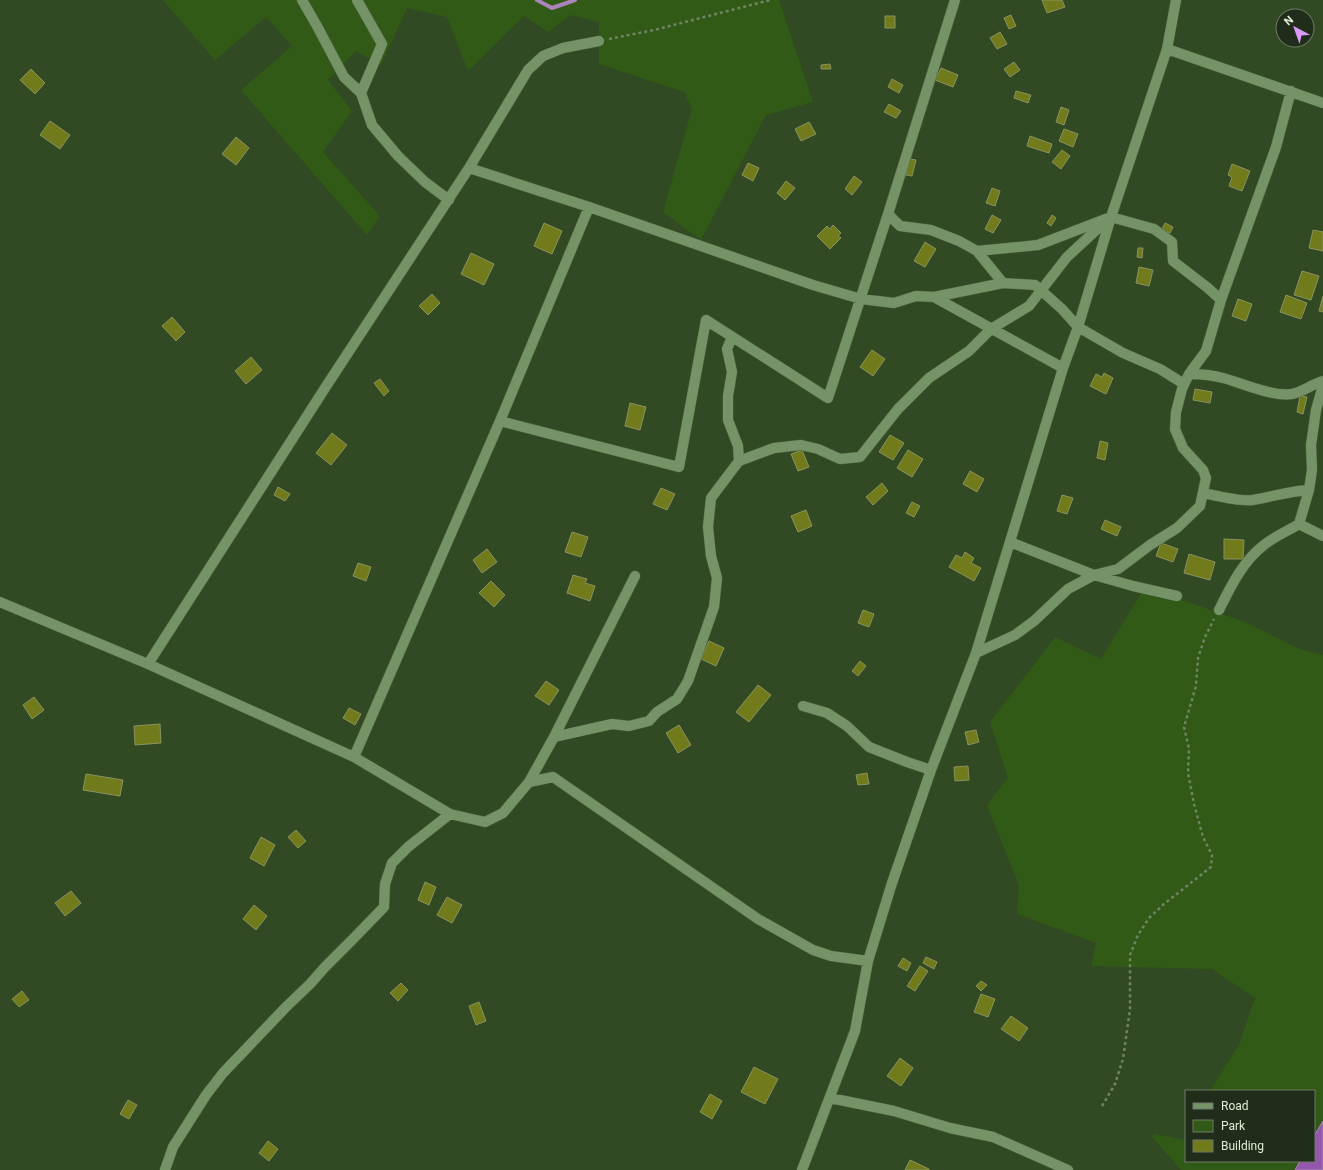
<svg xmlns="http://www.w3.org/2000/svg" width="1323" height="1170" viewBox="0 0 1323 1170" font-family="Roboto,sans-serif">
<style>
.green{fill:#315a16}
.water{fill:#9557ae;stroke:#ab84ba}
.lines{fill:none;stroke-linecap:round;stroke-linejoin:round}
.stream{stroke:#ab84ba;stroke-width:4}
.building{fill:#717b1b;stroke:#8a9260}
.street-casing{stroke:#4f6542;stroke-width:11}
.path{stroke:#6f8463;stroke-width:2.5;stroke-dasharray:3 3;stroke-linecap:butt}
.street{stroke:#769368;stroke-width:10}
</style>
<rect width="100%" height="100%" fill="#314a23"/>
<!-- green -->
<path class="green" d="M 163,0 L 779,0 L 813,102 L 766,115 L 701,240 L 663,212 L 692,109 L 684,92 L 599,64 L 599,22 L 571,15 L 548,32 L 524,16 L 468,71 L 447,17 L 407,8 L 381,65 L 356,51 L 328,80 L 352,111 L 323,152 L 380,216 L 367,235 L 241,90 L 292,46 L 266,17 L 215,60 Z
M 1145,587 L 1245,622 L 1299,649 L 1323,655 L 1323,1121 L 1314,1136 L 1314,1091 L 1210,1091 L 1240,1043 L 1255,998 L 1212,969 L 1091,966 L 1096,943 L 1017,914 L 1019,885 L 987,805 L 1008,778 L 990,722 L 1055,637 L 1101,659 Z
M 1154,1134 L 1186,1140 L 1186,1161 L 1300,1161 L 1295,1170 L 1181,1170 L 1152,1137 Z"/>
<!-- water -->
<path class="water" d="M 1323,1121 L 1323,1170 L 1295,1170 L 1300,1161 L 1314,1161 L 1314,1136 Z"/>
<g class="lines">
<!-- stream -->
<path class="stream" d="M 537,0 L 552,8 L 575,0"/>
</g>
<!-- building -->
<path class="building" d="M 1042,0 L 1062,0 L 1065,7 L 1047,13 Z
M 1011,15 L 1016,26 L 1009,29 L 1004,18 Z
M 885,16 L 895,16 L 895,28 L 885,28 Z
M 1000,32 L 1007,44 L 997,49 L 990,38 Z
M 1014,62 L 1020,70 L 1010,77 L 1004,69 Z
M 830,64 L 831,69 L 821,69 L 821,65 Z
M 941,68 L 958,75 L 953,87 L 935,80 Z
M 31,69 L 45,83 L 35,94 L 20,80 Z
M 892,79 L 903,85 L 899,93 L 888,87 Z
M 1016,91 L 1031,95 L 1028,103 L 1014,98 Z
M 889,104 L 901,111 L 896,118 L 884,112 Z
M 1061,107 L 1069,110 L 1064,125 L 1056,122 Z
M 50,121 L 70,135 L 60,149 L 40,135 Z
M 809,122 L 816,134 L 801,141 L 795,129 Z
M 1064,129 L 1078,134 L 1073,147 L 1059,141 Z
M 1030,136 L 1052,144 L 1049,153 L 1027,146 Z
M 236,137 L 249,148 L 236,165 L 222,154 Z
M 1062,150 L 1070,156 L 1061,169 L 1052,162 Z
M 910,159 L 916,160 L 912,176 L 906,175 Z
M 748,163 L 759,168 L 753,181 L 742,175 Z
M 1232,164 L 1250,171 L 1242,191 L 1229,186 L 1232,177 L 1228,175 Z
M 854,176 L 862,182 L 852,195 L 845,189 Z
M 786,181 L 795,188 L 785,200 L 777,193 Z
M 992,188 L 1000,191 L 995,206 L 986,203 Z
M 992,215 L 1001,220 L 993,233 L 985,229 Z
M 1052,215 L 1056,218 L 1051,226 L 1047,223 Z
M 544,223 L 562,231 L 552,254 L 534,246 Z
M 1165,223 L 1173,227 L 1170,233 L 1162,229 Z
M 833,225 L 841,233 L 838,236 L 841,238 L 830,249 L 817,236 L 827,226 L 830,229 Z
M 1313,230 L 1323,232 L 1323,251 L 1309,248 Z
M 925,242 L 936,249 L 925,267 L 914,261 Z
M 1138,248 L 1143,248 L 1142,258 L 1137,257 Z
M 471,253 L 494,264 L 484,285 L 461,274 Z
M 1139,267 L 1153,270 L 1149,286 L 1136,283 Z
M 1302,271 L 1319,276 L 1311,300 L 1294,295 Z
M 432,294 L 440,303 L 428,315 L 419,306 Z
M 1286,295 L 1307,303 L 1301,319 L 1280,312 Z
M 1323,296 L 1323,312 L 1319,311 Z
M 1238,299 L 1252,304 L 1246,321 L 1232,316 Z
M 172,317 L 185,332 L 176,341 L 162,326 Z
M 872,350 L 885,359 L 873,376 L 860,367 Z
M 251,357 L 262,370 L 246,384 L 235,371 Z
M 1104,373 L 1113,378 L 1106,394 L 1090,386 L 1096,374 L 1102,377 Z
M 380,379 L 389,391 L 384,396 L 374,383 Z
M 1195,389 L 1212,392 L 1210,403 L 1193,400 Z
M 1300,396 L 1307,397 L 1303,414 L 1297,412 Z
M 630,403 L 646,407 L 640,430 L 625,426 Z
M 332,433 L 347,445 L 331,465 L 316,453 Z
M 890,435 L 904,443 L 893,460 L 879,452 Z
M 1100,441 L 1108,443 L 1105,460 L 1097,458 Z
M 802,450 L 809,467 L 798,471 L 791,454 Z
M 908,450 L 923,459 L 912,477 L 897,468 Z
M 970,471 L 984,479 L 977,492 L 963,484 Z
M 882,483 L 888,491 L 873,505 L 866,497 Z
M 278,487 L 290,494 L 285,501 L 274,495 Z
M 661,488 L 675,494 L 667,510 L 653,504 Z
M 1062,495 L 1073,498 L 1067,514 L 1057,511 Z
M 912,502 L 920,506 L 914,517 L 906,513 Z
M 806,510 L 812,526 L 798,532 L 791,516 Z
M 1105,520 L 1121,527 L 1117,536 L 1101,529 Z
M 572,532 L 588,537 L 581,557 L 565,552 Z
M 1224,539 L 1244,540 L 1243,559 L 1224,559 Z
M 1161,543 L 1178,549 L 1173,562 L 1156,556 Z
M 487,549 L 497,562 L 482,573 L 473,560 Z
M 965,552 L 974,558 L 971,563 L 981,568 L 974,581 L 949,567 L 956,555 L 962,558 Z
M 1189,554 L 1215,562 L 1210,580 L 1184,573 Z
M 358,563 L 371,567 L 366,581 L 353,576 Z
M 573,575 L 587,579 L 585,583 L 595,586 L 590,601 L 567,593 Z
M 491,581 L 505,595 L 494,607 L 479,593 Z
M 863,610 L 874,614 L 869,627 L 858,623 Z
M 709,641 L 724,648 L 716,666 L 701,659 Z
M 860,661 L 866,666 L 858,676 L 852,671 Z
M 546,681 L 559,690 L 549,705 L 535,696 Z
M 758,685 L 771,695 L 749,722 L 736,712 Z
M 34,697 L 44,710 L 32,719 L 23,705 Z
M 349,708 L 361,714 L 355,725 L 343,718 Z
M 160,724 L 161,743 L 135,745 L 134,726 Z
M 679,725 L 691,745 L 678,753 L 666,733 Z
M 976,730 L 979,742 L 968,745 L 965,732 Z
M 968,766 L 969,780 L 955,781 L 954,767 Z
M 867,773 L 869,784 L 858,785 L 856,775 Z
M 86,774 L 123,780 L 120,796 L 83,790 Z
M 296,830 L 306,841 L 298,848 L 288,837 Z
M 261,837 L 275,845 L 264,866 L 250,858 Z
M 425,882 L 436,887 L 429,905 L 418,900 Z
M 71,891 L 81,903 L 65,916 L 55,903 Z
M 447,897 L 462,905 L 452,923 L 437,915 Z
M 254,905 L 267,916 L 256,930 L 243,919 Z
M 926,957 L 937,962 L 934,969 L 923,963 Z
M 903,958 L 911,963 L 907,971 L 898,966 Z
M 920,966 L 928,971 L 915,991 L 907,986 Z
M 981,981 L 987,985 L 981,991 L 976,986 Z
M 401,983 L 408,990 L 398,1001 L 390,993 Z
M 22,991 L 29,1000 L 19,1007 L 12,999 Z
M 981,994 L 995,999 L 988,1017 L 974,1012 Z
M 479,1002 L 486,1021 L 476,1025 L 469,1006 Z
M 1011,1016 L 1028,1028 L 1019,1041 L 1001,1029 Z
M 900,1058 L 913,1068 L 901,1086 L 887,1076 Z
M 754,1067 L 778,1079 L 765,1104 L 741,1092 Z
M 710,1094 L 722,1101 L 712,1119 L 700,1112 Z
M 128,1100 L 137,1105 L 129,1119 L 120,1114 Z
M 268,1141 L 278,1149 L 269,1161 L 259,1153 Z
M 910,1160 L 929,1169 L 929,1170 L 905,1170 Z"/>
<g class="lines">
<!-- street casing -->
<g class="street-casing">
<path id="street" d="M 302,0 L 317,26 L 344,77 L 361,93
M 357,0 L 382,44 L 361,93 L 372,125 L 398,156 L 425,182 L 449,200
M 1167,49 L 1323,103
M 469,168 L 589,207 L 813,285 L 861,299 L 894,303 L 916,296 L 934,297 L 1063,368
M 888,214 L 900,226 L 931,230 L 959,241 L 977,251 L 1038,245 L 1111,217 L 1154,229 L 1172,242 L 1173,261 L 1208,288 L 1221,300 L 1206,351 L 1189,374 L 1182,389 L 1176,412 L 1175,429 L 1183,448 L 1203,470 L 1206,478 L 1200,506 L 1177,528 L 1150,545 L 1118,569 L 1094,575 L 1068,589 L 1034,621 L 1015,635 L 976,653
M 977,251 L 1003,283
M 934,297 L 1003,283 L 1035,285 L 1062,309 L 1078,327 L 1123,353 L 1160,369 L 1184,384
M 1221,300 L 1276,147 L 1291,91
M 1189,374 C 1201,374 1212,375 1223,378 C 1242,383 1273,397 1292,394 C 1303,392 1312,384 1323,381
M 500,421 L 679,467 L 706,320 L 828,398 L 888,214 L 955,0
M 739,461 L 774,448 L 801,445 L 818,449 L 840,459 L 860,457 L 898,409 L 929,378 L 969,351 L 991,329 L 1029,306 L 1067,257 L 1106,221
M 1203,493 C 1217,496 1240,502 1253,500 C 1272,497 1289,491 1309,490
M 1299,524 L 1323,536
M 1010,542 L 1094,575 L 1133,586 L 1177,596
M 0,602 L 148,664 L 354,757 L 450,814 L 485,822 L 503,813 L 529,782 L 553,777 L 758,919 L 813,950 L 831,956 L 868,961
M 1219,610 C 1231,586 1243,561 1264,545 C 1275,536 1288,531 1299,524 L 1309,490 L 1312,470 L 1311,445 L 1316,410 L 1323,385
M 148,664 L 325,388 L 469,168 L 528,70 L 543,56 L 563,48 L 599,41
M 803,706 L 827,713 L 847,726 L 869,747 L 907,762 L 931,770
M 554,737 L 612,724 L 629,726 L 649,721 L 657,712 L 677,699 L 688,681 L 714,607 L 717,578 L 711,556 L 708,527 L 711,498 L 739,461 L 738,446 L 728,420 L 728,396 L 732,372 L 727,349 L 732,337
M 354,757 L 500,421 L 589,207
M 529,782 L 554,737 L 635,576
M 830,1098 L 894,1111 L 950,1128 L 993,1137 L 1068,1170
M 165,1170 L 173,1147 L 206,1095 L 223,1073 L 286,1007 L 310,984 L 325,967 L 354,938 L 384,907 L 385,884 L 392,863 L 408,847 L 450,814
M 802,1170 L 855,1031 L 868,961 L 892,883 L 931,770 L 976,653 L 1063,368 L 1078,327 L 1111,217 L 1167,49 L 1176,0"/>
</g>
<!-- path -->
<path class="path" d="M 609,39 L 654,30 L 770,0
M 1102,1106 L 1115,1084 L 1123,1059 L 1130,1009 L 1130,955 L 1138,935 L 1149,918 L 1164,904 L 1211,867 L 1212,855 L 1203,837 L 1194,804 L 1188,773 L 1189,749 L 1184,727 L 1196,686 L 1198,658 L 1205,637 L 1214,619"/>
<!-- street -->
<use href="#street" class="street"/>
</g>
<!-- legend -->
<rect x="1185" y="1090" width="130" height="72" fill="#212d1b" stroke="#6d7a66"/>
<rect x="1193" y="1103" width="20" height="6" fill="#769368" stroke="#6d7a66"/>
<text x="1221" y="1110" font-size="12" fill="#deedd6">Road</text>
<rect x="1193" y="1120" width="20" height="12" fill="#315a16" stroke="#6d7a66"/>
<text x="1221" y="1130" font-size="12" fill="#deedd6">Park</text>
<rect x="1193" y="1140" width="20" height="12" fill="#717b1b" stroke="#6d7a66"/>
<text x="1221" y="1150" font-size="12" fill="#deedd6">Building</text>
<!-- north arrow -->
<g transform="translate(1295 28) rotate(319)"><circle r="19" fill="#212d1b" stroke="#6d7a66"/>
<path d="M0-3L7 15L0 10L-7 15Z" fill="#db99f6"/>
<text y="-6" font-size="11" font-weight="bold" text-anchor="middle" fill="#deedd6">N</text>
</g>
</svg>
